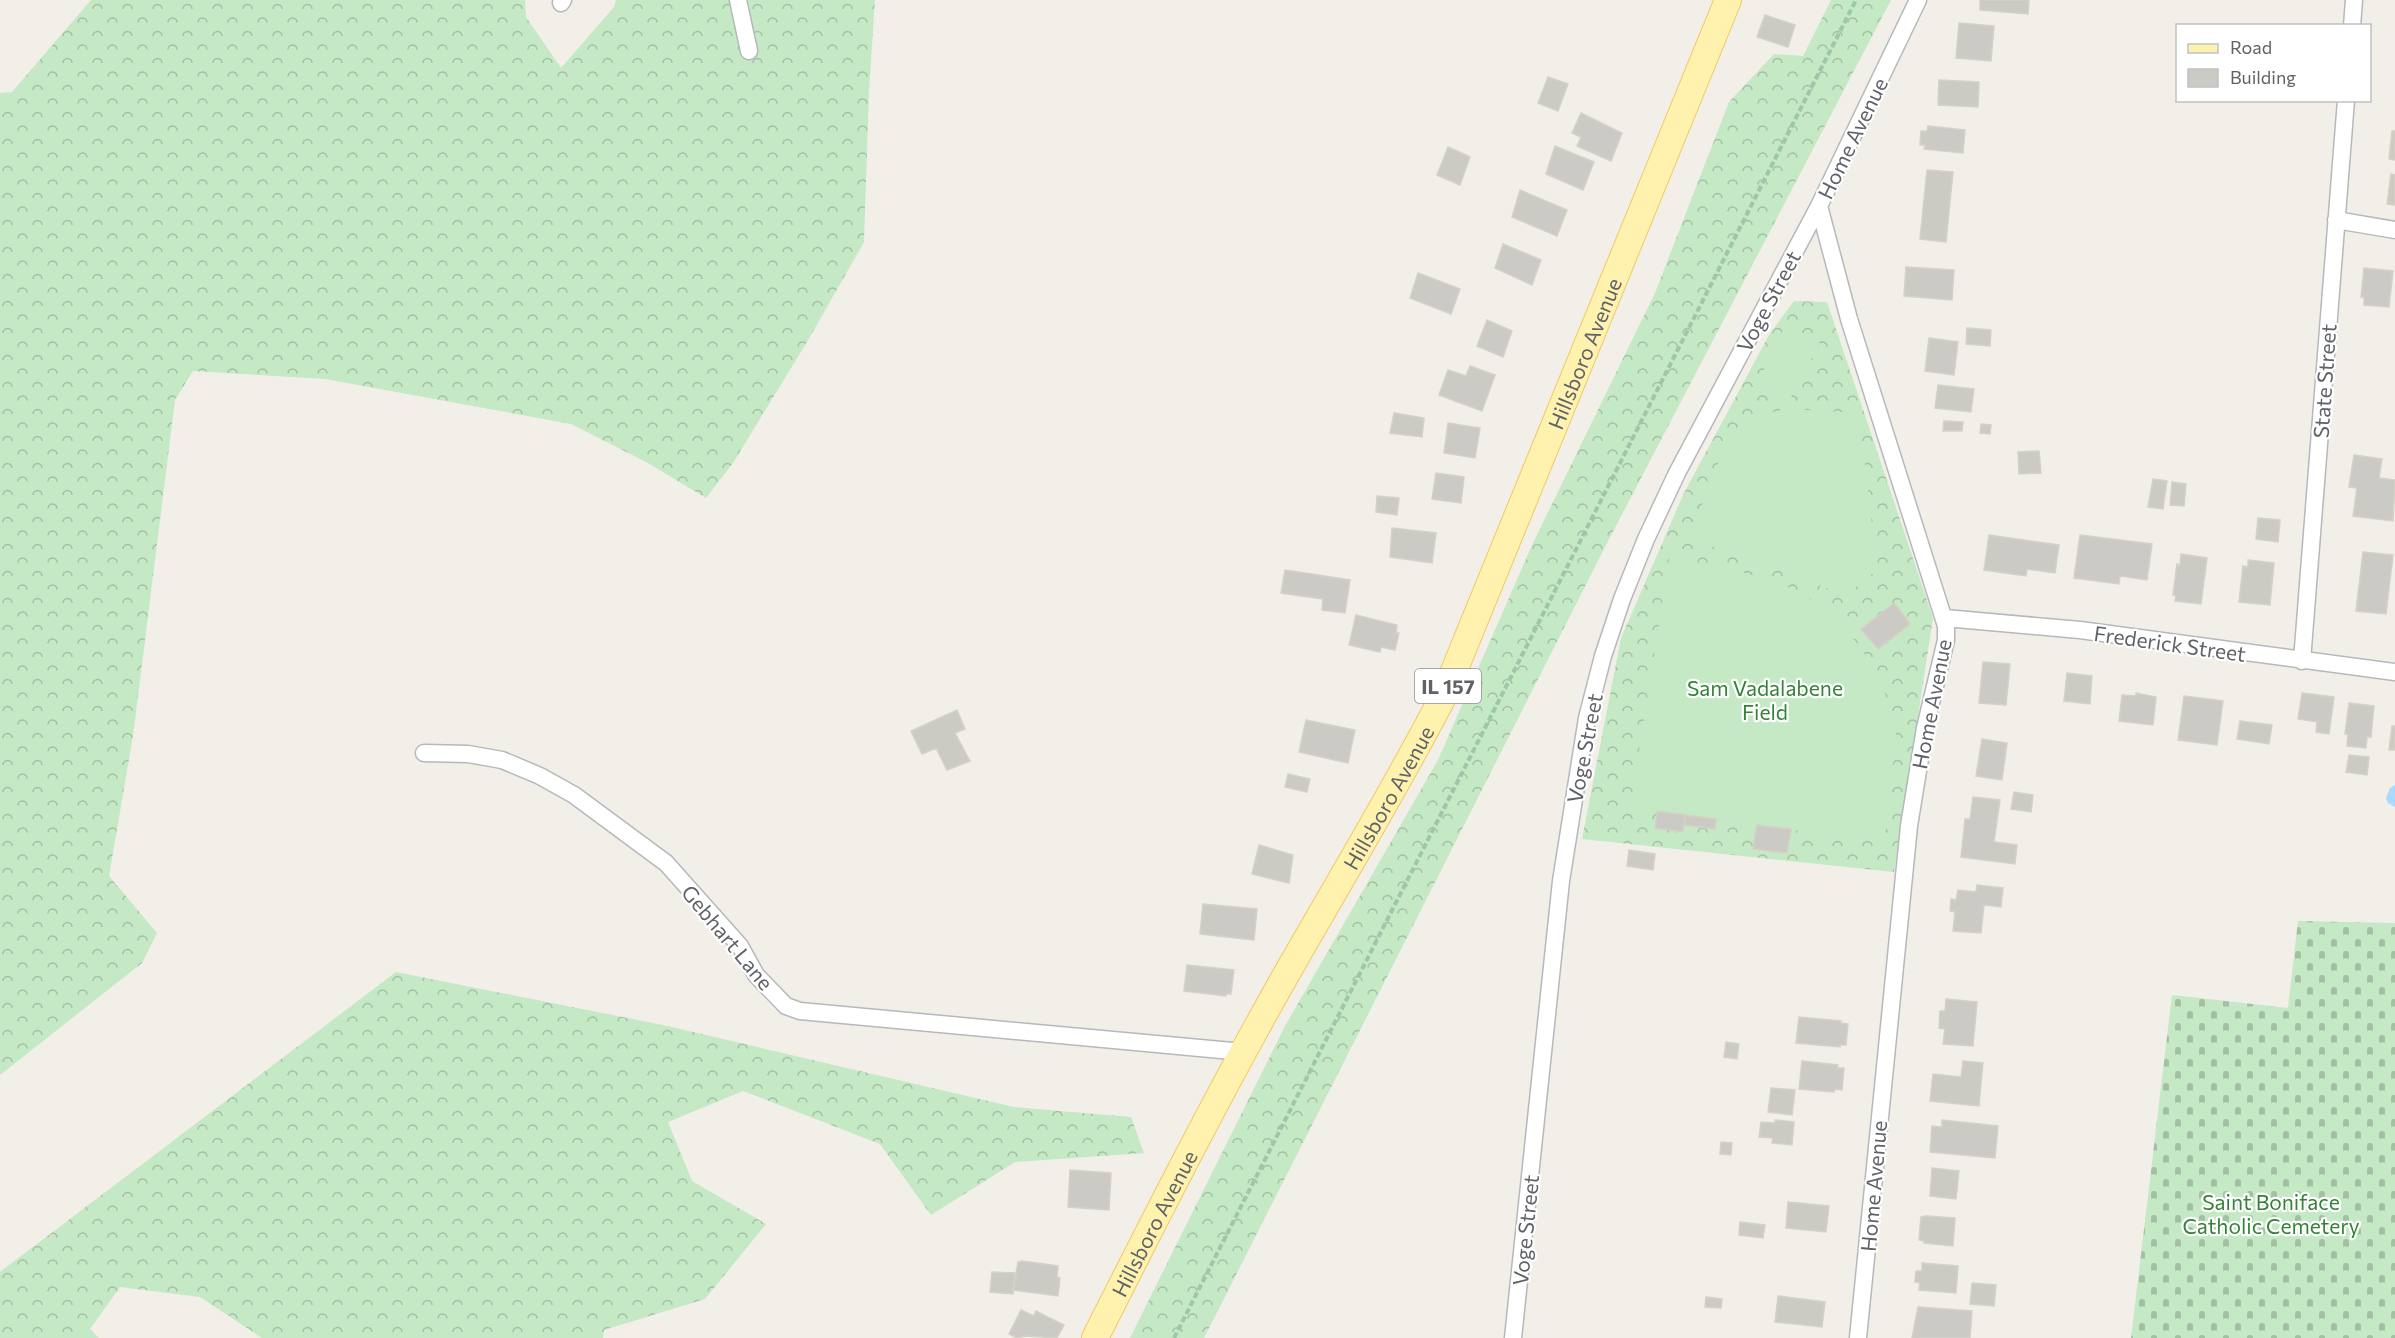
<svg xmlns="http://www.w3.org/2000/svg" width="2395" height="1338" viewBox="0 0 2395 1338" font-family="Commissioner,sans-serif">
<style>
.forest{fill:url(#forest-crowns)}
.cemetery{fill:url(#cemetery-stones)}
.garden{fill:#c5e8c5}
.water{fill:#aadaff}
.building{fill:#cccac5;stroke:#d6d1c6;stroke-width:1.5}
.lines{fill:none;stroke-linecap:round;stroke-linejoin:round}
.minor-casing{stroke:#b5b8bc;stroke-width:19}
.primary-casing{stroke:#f2c960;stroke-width:28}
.path{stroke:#9cc7a9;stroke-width:4;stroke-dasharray:6 3;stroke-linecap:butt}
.minor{stroke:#fff;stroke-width:16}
.primary{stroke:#fff2af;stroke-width:26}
.labels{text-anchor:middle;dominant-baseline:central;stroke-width:4.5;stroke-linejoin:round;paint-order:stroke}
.shield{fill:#fff;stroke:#8f9295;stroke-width:1.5}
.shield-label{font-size:20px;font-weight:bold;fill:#5f6368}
.street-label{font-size:21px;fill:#5f6368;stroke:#fff}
.park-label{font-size:21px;fill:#348238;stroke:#fff}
</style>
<defs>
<pattern id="forest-crowns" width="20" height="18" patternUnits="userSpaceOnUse" patternTransform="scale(1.5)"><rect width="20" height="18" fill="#c5e8c5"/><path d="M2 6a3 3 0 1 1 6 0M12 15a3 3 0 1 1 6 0" fill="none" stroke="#a3c0a4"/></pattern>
<pattern id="cemetery-stones" width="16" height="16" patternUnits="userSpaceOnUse" patternTransform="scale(1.5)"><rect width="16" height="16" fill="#c5e8c5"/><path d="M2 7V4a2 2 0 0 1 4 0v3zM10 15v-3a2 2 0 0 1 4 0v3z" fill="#a3c0a4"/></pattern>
</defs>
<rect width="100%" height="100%" fill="#f1efe8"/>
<!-- forest -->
<path class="forest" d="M 91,0 L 525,0 L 526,17 L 561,68 L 614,7 L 616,0 L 875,0 L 869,91 L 864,242 L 807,342 L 733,463 L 706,498 L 648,463 L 571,424 L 325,379 L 193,371 L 175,400 L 133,736 L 109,876 L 157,933 L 142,963 L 0,1075 L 0,93 L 12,92 Z
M 1831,0 L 1891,0 L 1607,543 L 1204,1338 L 1130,1338 L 1285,1026 L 1438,760 L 1533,543 L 1655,293 L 1729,102 L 1774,54 L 1803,56 Z
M 1794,301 L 1827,302 L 1933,618 L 1894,872 L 1582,839 L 1621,638 L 1684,493 L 1769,335 Z
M 396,972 L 663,1025 L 1014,1107 L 1131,1117 L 1144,1153 L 1015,1162 L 931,1215 L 880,1144 L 743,1091 L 668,1122 L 692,1181 L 766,1224 L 705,1299 L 604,1330 L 603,1338 L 262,1338 L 200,1297 L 120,1287 L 90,1329 L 99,1338 L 0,1338 L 0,1272 Z"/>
<!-- cemetery -->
<path class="cemetery" d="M 2298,921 L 2395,923 L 2395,1338 L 2131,1338 L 2172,995 L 2288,1008 Z"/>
<!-- garden -->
<path class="garden" d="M 1785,325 L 1820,343 L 1788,403 L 1755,389 Z
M 1786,409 L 1859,413 L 1877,570 L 1846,595 L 1689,538 L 1725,446 L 1747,418 Z
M 1670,554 C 1708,569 1750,570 1788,587 C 1844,611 1886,673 1896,732 C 1897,742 1894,754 1893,764 C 1890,788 1888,812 1885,836 L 1878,842 L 1639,808 L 1632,796 Z"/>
<!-- water -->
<path class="water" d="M 2395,785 L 2395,807 L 2388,803 L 2386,798 L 2390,788 Z"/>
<!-- building -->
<path class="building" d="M 1980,0 L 2029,0 L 2028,14 L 1980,10 Z
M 1765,15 L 1795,25 L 1788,47 L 1757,37 Z
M 1959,23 L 1994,26 L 1991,61 L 1956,58 Z
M 1548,77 L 1568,84 L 1558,111 L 1538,103 Z
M 1939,80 L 1979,82 L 1978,107 L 1938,105 Z
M 1581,113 L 1622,133 L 1611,161 L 1577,146 L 1581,137 L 1572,133 Z
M 1928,126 L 1965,130 L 1963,153 L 1924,149 L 1925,145 L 1920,145 L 1921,131 L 1927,131 Z
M 2392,131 L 2395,131 L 2395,160 L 2389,159 Z
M 1555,146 L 1594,162 L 1583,190 L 1546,174 Z
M 1448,147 L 1470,157 L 1460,185 L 1437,175 Z
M 1927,170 L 1953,172 L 1946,242 L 1920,239 Z
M 2391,174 L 2395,175 L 2395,205 L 2387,204 Z
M 1520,190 L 1567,210 L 1557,236 L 1512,217 Z
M 1503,244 L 1541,260 L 1532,285 L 1495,268 Z
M 1906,267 L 1954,270 L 1952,300 L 1904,296 Z
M 2364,268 L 2393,271 L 2389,307 L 2364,305 L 2364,297 L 2361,297 Z
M 1418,273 L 1460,289 L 1451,314 L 1410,298 Z
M 1487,320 L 1512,331 L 1503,357 L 1477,346 Z
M 1967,328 L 1991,330 L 1990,346 L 1966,344 Z
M 1929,338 L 1958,342 L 1954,375 L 1925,371 Z
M 1470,366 L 1495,375 L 1482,411 L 1439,395 L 1448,370 L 1466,376 Z
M 1938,385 L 1974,389 L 1971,412 L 1935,408 Z
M 1394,413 L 1424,418 L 1422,437 L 1390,433 Z
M 1944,421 L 1963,422 L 1962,431 L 1943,431 Z
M 1448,423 L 1480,428 L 1475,458 L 1444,453 Z
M 1981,424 L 1991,425 L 1990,434 L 1980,433 Z
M 2039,451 L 2041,473 L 2019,474 L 2018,452 Z
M 2354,455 L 2382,459 L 2379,478 L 2395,480 L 2393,521 L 2353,516 L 2357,488 L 2349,487 Z
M 1436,473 L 1464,477 L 1461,503 L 1432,499 Z
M 2153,479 L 2167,481 L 2163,509 L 2148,507 Z
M 2172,482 L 2186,484 L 2184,506 L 2170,505 Z
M 1377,496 L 1399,498 L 1397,515 L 1376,512 Z
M 2258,518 L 2280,520 L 2278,542 L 2256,539 Z
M 1392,528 L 1436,533 L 1432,563 L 1390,557 Z
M 1989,535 L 2059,545 L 2055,573 L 2027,569 L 2026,576 L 1984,570 Z
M 2080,535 L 2152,544 L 2147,580 L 2120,576 L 2119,584 L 2074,578 Z
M 2363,552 L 2393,555 L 2386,614 L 2356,611 Z
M 2181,554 L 2207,558 L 2201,604 L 2175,601 L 2176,595 L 2173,595 L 2177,564 L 2180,565 Z
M 2248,560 L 2274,563 L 2270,605 L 2239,602 L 2243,566 L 2248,567 Z
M 1285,570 L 1350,580 L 1345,613 L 1322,610 L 1323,599 L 1281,593 Z
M 1894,603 L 1910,624 L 1878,649 L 1861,629 Z
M 1356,615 L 1397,625 L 1396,633 L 1399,633 L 1395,650 L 1381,647 L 1380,652 L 1349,645 Z
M 1983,662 L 2010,664 L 2006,705 L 1979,703 Z
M 2067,673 L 2092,676 L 2090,704 L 2064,701 Z
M 2136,693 L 2156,697 L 2153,725 L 2119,721 L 2122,695 L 2136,696 Z
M 2302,693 L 2334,697 L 2329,734 L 2316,732 L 2317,722 L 2298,719 Z
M 2184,696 L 2223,701 L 2217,745 L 2178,740 Z
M 2349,703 L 2374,706 L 2371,737 L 2367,737 L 2366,748 L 2347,746 L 2348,734 L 2345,734 Z
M 957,710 L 965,729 L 955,733 L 970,761 L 947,770 L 936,748 L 922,754 L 911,731 Z
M 1306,720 L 1355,730 L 1348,763 L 1299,752 Z
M 2240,721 L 2272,725 L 2269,744 L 2237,739 Z
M 2392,726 L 2395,726 L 2395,750 L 2389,750 Z
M 1982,739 L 2007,743 L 2002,780 L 1976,776 Z
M 2349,755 L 2369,757 L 2367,775 L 2346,772 Z
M 1288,774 L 1310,779 L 1307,792 L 1285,787 Z
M 2014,792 L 2033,795 L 2031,812 L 2011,809 Z
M 1973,797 L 2000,800 L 1994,842 L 2017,845 L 2015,864 L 1961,857 L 1965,819 L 1970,819 Z
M 1657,811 L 1686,815 L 1683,832 L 1655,828 Z
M 1686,815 L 1716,819 L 1715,829 L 1684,825 Z
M 1757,825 L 1791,829 L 1787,853 L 1753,849 Z
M 1259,845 L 1293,855 L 1289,883 L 1252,874 Z
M 1629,850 L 1655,854 L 1653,870 L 1627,866 Z
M 1977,885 L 2003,888 L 2001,907 L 1984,905 L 1981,933 L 1953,931 L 1955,912 L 1950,911 L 1951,899 L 1956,900 L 1958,890 L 1976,892 Z
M 1203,904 L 1257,909 L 1254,940 L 1200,934 Z
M 1187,965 L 1234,970 L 1231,994 L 1226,994 L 1226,996 L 1184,991 Z
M 1946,999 L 1977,1002 L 1973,1046 L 1943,1044 L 1945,1029 L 1939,1028 L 1940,1011 L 1945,1011 Z
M 1799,1017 L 1841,1021 L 1841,1023 L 1848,1024 L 1846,1045 L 1840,1045 L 1840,1047 L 1796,1043 Z
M 1726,1042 L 1739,1044 L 1737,1059 L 1724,1057 Z
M 1802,1061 L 1838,1065 L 1837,1068 L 1844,1068 L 1842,1090 L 1835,1089 L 1834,1092 L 1799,1089 Z
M 1963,1061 L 1983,1063 L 1979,1106 L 1930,1101 L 1933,1074 L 1961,1077 Z
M 1771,1088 L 1795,1090 L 1792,1115 L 1768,1112 Z
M 1775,1120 L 1794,1122 L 1792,1145 L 1772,1143 L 1773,1138 L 1759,1137 L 1761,1122 L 1775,1123 Z
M 1942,1120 L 1998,1126 L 1995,1158 L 1930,1152 L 1932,1126 L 1942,1127 Z
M 1721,1142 L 1732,1143 L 1731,1155 L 1720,1154 Z
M 1932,1168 L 1959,1171 L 1956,1199 L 1930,1196 Z
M 1070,1170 L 1111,1173 L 1109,1210 L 1068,1207 Z
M 1788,1202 L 1829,1206 L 1826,1232 L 1786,1228 Z
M 1926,1216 L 1955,1218 L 1953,1246 L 1924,1243 L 1924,1241 L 1919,1240 L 1921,1217 Z
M 1740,1222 L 1765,1225 L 1763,1238 L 1739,1235 Z
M 1022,1261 L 1058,1266 L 1057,1277 L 1060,1278 L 1058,1296 L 1013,1290 L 1018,1262 Z
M 1922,1263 L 1958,1266 L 1956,1293 L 1919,1290 L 1920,1283 L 1915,1282 L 1916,1271 L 1922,1271 Z
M 992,1272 L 1015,1273 L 1013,1294 L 990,1292 Z
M 1972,1283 L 1996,1285 L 1994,1306 L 1970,1304 Z
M 1778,1296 L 1825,1302 L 1822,1327 L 1775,1322 Z
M 1706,1297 L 1722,1299 L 1721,1308 L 1705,1307 Z
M 1918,1307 L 1972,1311 L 1970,1338 L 1912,1338 Z
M 1021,1310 L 1034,1316 L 1036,1311 L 1064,1325 L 1057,1338 L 1026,1336 L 1017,1338 L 1009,1334 Z"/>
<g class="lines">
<!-- minor casing -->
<g class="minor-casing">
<path id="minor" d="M 738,0 L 749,51
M 561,3 L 563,0
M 2352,26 L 2354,0
M 2336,220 L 2395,230
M 1945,618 L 2080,630 L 2395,672
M 2302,661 L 2346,100
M 424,753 L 468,754 L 502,760 L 540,776 L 574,795 L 666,863 L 740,946 L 756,975 L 786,1006 L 800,1011 L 1243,1052
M 1513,1338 L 1561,881 L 1587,718 L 1603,656 L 1622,599 L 1646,539 L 1677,473 L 1819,206
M 1858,1338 L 1909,826 L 1925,728 L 1946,640 L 1946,626 L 1849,319 L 1819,206 L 1918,0"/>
</g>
<!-- primary casing -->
<g class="primary-casing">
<g id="primary">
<path id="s1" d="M 1095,1338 C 1158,1213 1222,1087 1291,966 C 1343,875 1397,786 1445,693 L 1728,0"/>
</g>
</g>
<!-- path -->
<path class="path" d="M 1174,1338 L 1856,0"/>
<!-- minor -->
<use href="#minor" class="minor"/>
<!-- primary -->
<use href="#primary" class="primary"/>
</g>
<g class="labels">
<!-- shield labels -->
<rect class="shield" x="1415" y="669" width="66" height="34" rx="4.5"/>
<g class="shield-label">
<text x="1448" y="686">IL 157</text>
</g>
<!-- street labels -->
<g class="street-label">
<text transform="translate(1852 138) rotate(-64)">Home Avenue</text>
<text transform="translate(1768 301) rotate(-62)">Voge Street</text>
<text stroke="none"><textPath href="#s1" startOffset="1101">Hillsboro Avenue</textPath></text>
<text transform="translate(2324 381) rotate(-86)">State Street</text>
<text transform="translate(2170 643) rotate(8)">Frederick Street</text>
<text transform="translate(1931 704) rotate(-79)">Home Avenue</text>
<text transform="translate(1584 748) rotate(-79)">Voge Street</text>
<text stroke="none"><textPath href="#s1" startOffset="615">Hillsboro Avenue</textPath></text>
<text transform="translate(728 937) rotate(50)">Gebhart Lane</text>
<text transform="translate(1873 1186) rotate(-85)">Home Avenue</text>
<text stroke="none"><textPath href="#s1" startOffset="129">Hillsboro Avenue</textPath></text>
<text transform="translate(1525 1230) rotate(-84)">Voge Street</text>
</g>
<!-- park labels -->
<g class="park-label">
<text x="1765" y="687">Sam Vadalabene<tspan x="1765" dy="24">Field</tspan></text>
<text x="2271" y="1201">Saint Boniface<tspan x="2271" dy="24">Catholic Cemetery</tspan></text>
</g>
</g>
<!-- legend -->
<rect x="2176" y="24" width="195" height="78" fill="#ffffff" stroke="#bfc1c3" stroke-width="1.5"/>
<rect x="2188" y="44" width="30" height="9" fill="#fff2af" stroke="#bfc1c3" stroke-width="1.5"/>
<text x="2230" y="54" font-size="18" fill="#5f6368">Road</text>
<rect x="2188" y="69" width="30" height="18" fill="#cccac5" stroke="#bfc1c3" stroke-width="1.5"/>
<text x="2230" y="84" font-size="18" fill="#5f6368">Building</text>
</svg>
